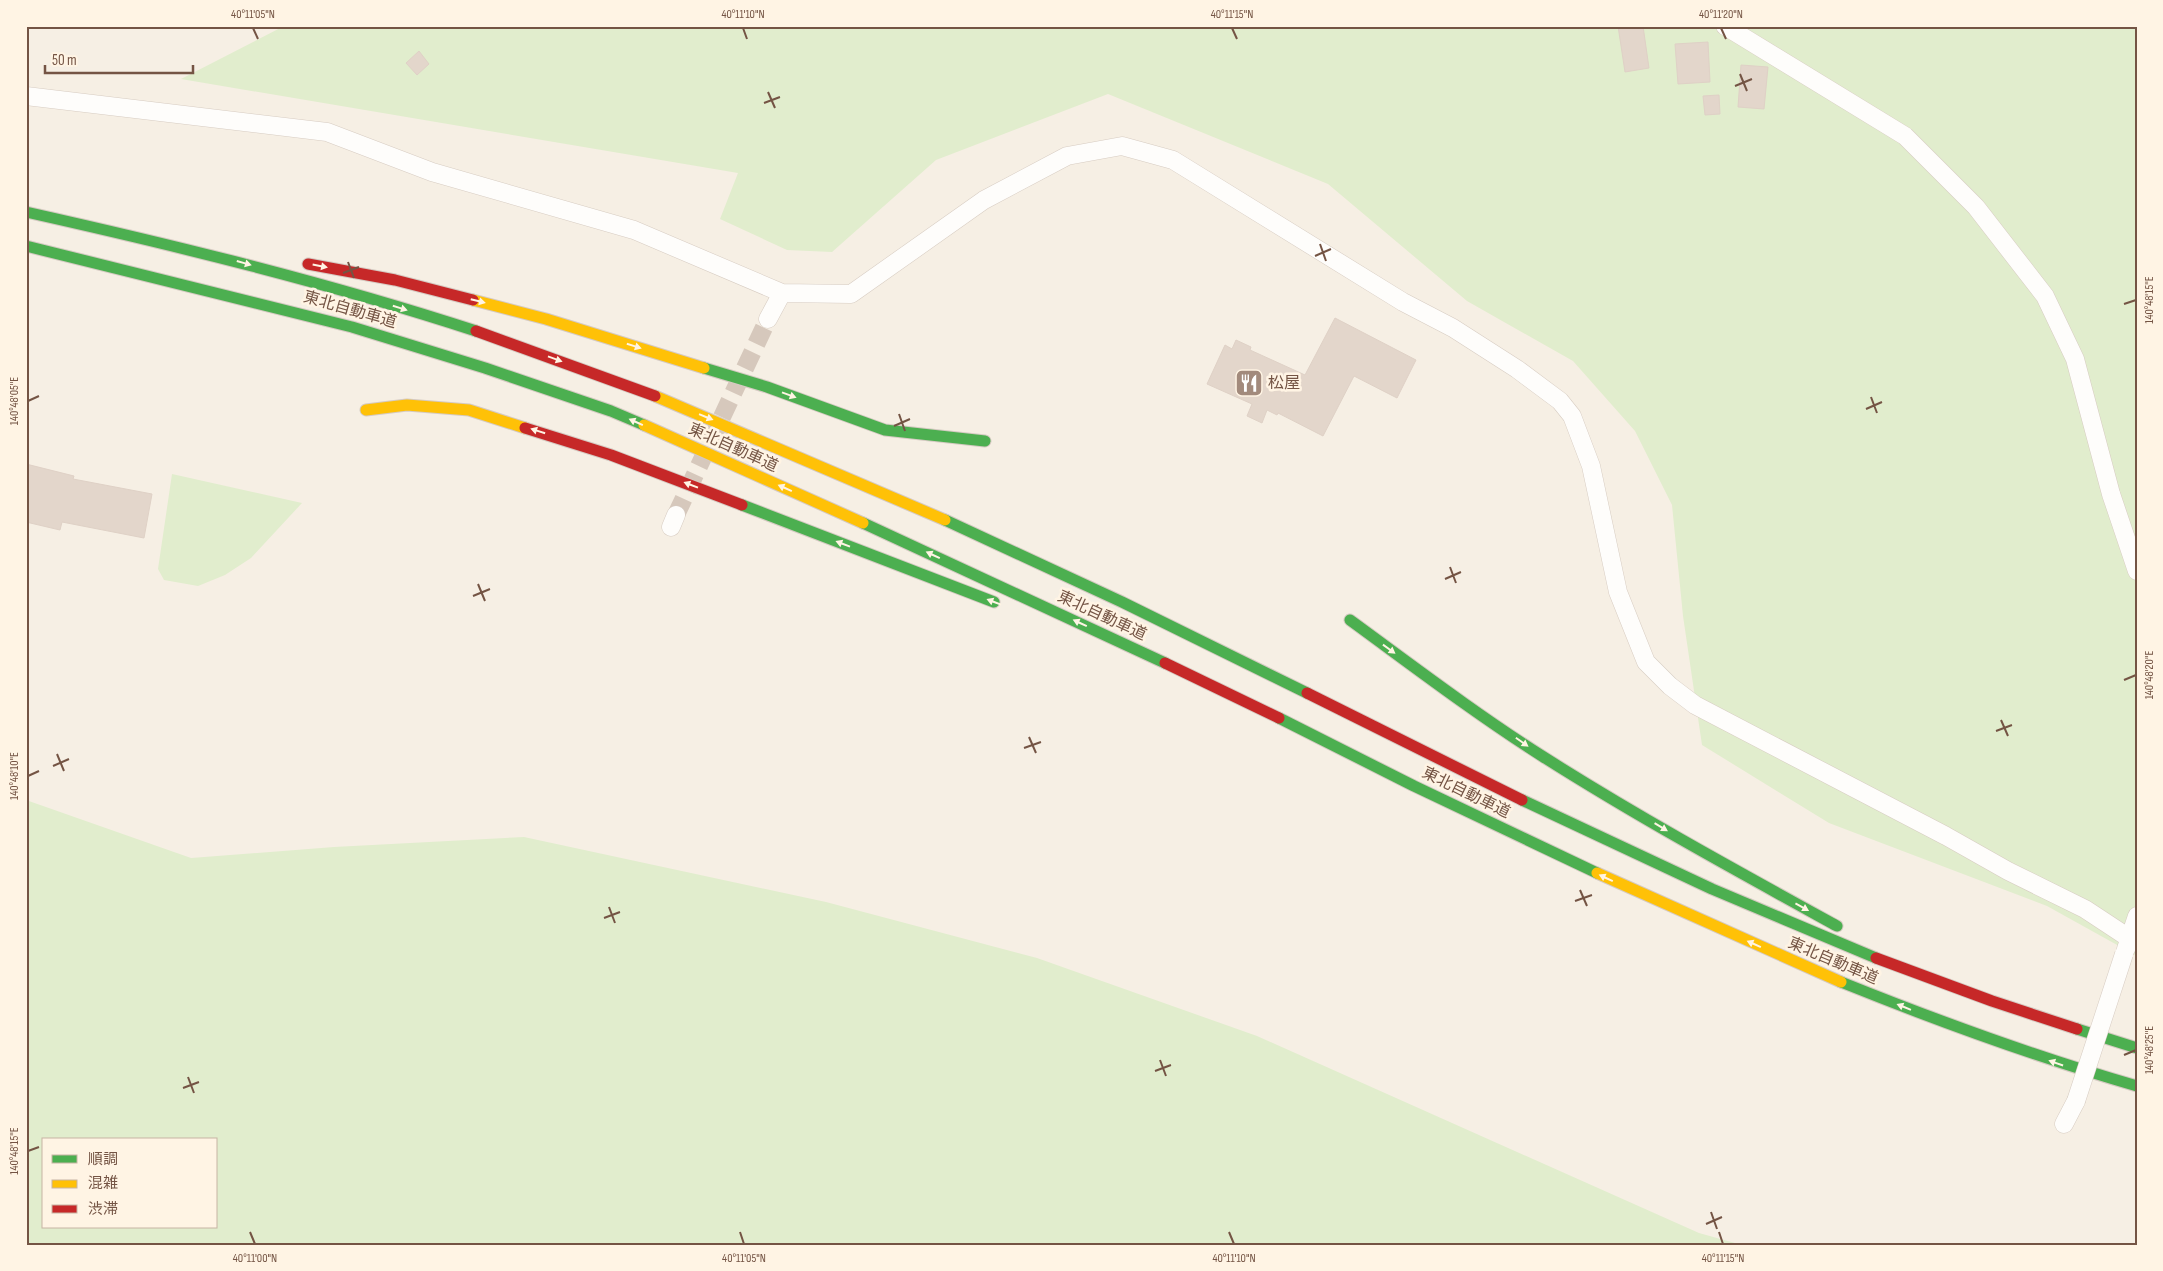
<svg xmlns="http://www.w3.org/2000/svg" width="2163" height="1271" viewBox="0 0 2163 1271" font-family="'Sofia Sans Condensed','Noto Sans JP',sans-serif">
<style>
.green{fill:#e1edcd;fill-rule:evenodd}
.building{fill:#e3d6cb;stroke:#dfd1c6}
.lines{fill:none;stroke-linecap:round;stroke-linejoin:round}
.street-tunnel{stroke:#d6c8bc;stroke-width:18;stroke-dasharray:18 9;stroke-linecap:butt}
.street-casing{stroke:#d7ccc2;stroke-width:19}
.fast-casing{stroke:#d5cac2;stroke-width:13}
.slow-casing{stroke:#d5cac2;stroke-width:13}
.jam-casing{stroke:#d5cac2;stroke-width:13}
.street{stroke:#fefdfb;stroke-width:18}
.fast{stroke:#4caf50;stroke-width:11}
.slow{stroke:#ffc107;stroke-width:11}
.jam{stroke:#c62828;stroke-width:11}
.street-bridge-casing{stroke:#d7ccc2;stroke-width:19;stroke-linecap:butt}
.street-bridge{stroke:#fefdfb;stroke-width:18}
.oneway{fill:#fff4e4}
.ticks{fill:none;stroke:#745444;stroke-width:2}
.labels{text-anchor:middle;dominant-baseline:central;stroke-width:5;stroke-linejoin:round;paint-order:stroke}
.street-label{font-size:16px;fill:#745444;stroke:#fff4e4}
.poi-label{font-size:16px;fill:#745444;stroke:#fff4e4;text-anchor:start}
.neatline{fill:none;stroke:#745444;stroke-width:2}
.ticks-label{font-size:12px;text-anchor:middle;fill:#745444}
</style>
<rect width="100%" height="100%" fill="#f6efe4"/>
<!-- green -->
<path class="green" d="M 284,26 L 2137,26 L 2137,956 L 2047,906 L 1829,823 L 1702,745 L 1683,616 L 1672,505 L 1635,431 L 1573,361 L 1467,301 L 1328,184 L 1108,94 L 936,160 L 832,252 L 787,250 L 720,219 L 738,173 L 181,79 Z
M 172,474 L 302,503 L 251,558 L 225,575 L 198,586 L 164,580 L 158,569 Z
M 26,800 L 191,858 L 334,847 L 524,837 L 826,902 L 1037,958 L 1257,1036 L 1699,1233 L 1742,1245 L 26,1245 ZM 44,1140 L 216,1140 L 216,1227 L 44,1227 Z"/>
<!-- building -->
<path class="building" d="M 1618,26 L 1643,26 L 1649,68 L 1625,72 Z
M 1708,42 L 1710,82 L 1678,84 L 1675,44 Z
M 419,51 L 429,64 L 417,75 L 406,63 Z
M 1741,65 L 1768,67 L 1764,109 L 1738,107 Z
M 1719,95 L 1720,114 L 1705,115 L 1703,96 Z
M 1335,318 L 1416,360 L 1397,398 L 1354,376 L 1323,436 L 1278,413 L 1277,415 L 1267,410 L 1262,423 L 1247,416 L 1252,404 L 1207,384 L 1225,345 L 1232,349 L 1236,340 L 1251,347 L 1250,350 L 1305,375 Z
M 26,464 L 74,476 L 73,479 L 152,494 L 144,538 L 62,522 L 60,530 L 26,522 Z"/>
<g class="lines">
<!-- street-tunnel -->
<path class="street-tunnel" d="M 676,515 L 768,319"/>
<!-- street casing -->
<g class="street-casing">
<path id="street" d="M 1725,26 L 1905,136 L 1976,207 L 2045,296 L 2075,359 L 2111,494 L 2137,571
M 26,96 L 327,132 L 432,172 L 634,230 L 782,293 L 851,294 L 984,200 L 1067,156 L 1122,146 L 1173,160 L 1403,302 L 1453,328 L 1517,369 L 1560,401 L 1572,416 L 1591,466 L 1618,592 L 1646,662 L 1670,686 L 1695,705 L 1946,836 L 2008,871 L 2085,909 L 2129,938
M 768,319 L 782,293
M 671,527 L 676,515
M 2126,949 L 2137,916
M 2064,1124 L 2076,1101"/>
</g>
<!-- fast casing -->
<g class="fast-casing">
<path id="fast" d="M 26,212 C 178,246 329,283 476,331
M 26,246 L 352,327 L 485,368 L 611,411 L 644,425
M 704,368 L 767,387 L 885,430 L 985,441
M 742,505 L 994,602
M 945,520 L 1122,602 L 1307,693
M 863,523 L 1165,663
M 1350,620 C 1413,666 1476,714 1542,756 C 1638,817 1737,871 1837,926
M 1279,718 L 1414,786 L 1597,873
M 1522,800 L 1712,889 L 1876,958
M 1841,982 C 1938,1021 2036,1057 2137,1086
M 2077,1029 L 2137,1048"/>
</g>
<!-- slow casing -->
<g class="slow-casing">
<path id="slow" d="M 473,300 L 546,319 L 704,368
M 655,396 L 945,520
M 366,410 L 407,405 L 469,410 L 525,428
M 644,425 L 863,523
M 1597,873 L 1841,982"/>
</g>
<!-- jam casing -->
<g class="jam-casing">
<path id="jam" d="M 308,264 L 395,280 L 473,300
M 476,331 L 655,396
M 525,428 L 611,455 L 742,505
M 1165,663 L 1279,718
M 1307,693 L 1522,800
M 1876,958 L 1992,1001 L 2077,1029"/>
</g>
<!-- street -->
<use href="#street" class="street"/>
<!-- fast -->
<use href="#fast" class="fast"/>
<!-- slow -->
<use href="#slow" class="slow"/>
<!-- jam -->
<use href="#jam" class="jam"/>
<!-- street-bridge casing -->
<g class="street-bridge-casing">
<path id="street-bridge" d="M 2076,1101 L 2124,954"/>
</g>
<!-- street-bridge -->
<use href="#street-bridge" class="street-bridge"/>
</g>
<!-- one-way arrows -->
<defs><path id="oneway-solid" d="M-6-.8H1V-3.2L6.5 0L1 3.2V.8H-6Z" transform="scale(1.25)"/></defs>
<g class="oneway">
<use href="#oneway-solid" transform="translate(244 263) rotate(16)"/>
<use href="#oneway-solid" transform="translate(320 266) rotate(11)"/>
<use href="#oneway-solid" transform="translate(478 301) rotate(14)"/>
<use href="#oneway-solid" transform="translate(400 308) rotate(17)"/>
<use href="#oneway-solid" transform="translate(634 346) rotate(17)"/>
<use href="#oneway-solid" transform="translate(555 359) rotate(20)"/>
<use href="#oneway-solid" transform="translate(789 395) rotate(20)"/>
<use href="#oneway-solid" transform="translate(706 417) rotate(22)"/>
<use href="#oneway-solid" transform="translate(636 422) rotate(-156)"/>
<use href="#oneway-solid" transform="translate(538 431) rotate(-162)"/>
<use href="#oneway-solid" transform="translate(691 485) rotate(-159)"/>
<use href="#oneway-solid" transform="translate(785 488) rotate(-156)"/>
<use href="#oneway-solid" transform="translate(843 544) rotate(-159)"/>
<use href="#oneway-solid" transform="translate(933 555) rotate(-155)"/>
<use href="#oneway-solid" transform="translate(994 602) rotate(-159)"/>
<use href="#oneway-solid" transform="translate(1080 623) rotate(-155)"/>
<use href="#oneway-solid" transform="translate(1389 649) rotate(36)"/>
<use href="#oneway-solid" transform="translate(1522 742) rotate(35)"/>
<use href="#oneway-solid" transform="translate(1661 827) rotate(31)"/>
<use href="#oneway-solid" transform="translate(1606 878) rotate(-155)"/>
<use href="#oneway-solid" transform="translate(1802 907) rotate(29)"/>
<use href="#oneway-solid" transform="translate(1754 944) rotate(-156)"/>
<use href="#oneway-solid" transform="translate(1904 1007) rotate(-158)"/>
<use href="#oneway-solid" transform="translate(2056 1063) rotate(-161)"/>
</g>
<!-- ticks -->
<path class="ticks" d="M 253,28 L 258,39M 743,28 L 747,39M 1232,28 L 1237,39M 1721,28 L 1726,39M 1740,74 L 1747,91M 1735,86 L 1752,79M 768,92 L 775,108M 764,103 L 780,97M 1320,244 L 1326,261M 1315,256 L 1331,249M 348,262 L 354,278M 343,273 L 359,267M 2124,304 L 2136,300M 1871,397 L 1877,413M 28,401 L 39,396M 1866,409 L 1882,402M 899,414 L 905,431M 894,426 L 910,419M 1450,567 L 1456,583M 1445,579 L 1461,572M 478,584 L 485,601M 473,596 L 490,589M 2124,680 L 2136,675M 2001,720 L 2008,736M 1996,731 L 2012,725M 1029,737 L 1036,753M 1024,748 L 1041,742M 57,754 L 64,771M 53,766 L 69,759M 28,776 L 39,771M 1580,890 L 1587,906M 1575,901 L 1592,895M 609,907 L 615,923M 604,918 L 620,912M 2124,1055 L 2136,1050M 1160,1060 L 1166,1076M 1155,1071 L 1171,1065M 188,1077 L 194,1093M 183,1088 L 199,1082M 28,1151 L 39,1147M 1711,1212 L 1717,1229M 1706,1224 L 1722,1217M 250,1232 L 255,1244M 740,1232 L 744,1244M 1229,1232 L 1234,1244M 1719,1232 L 1723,1244"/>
<!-- icons -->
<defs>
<g id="restaurant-square" transform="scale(1.4375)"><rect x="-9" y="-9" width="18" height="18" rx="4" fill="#a28a7c" stroke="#fff4e4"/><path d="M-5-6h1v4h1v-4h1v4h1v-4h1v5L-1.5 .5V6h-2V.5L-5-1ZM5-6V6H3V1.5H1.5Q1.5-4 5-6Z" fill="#fff"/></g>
</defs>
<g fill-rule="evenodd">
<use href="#restaurant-square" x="1249" y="383"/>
</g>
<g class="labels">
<!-- street labels -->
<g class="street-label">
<text transform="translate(350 310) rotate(16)">東北自動車道</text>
<text transform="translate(733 448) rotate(24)">東北自動車道</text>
<text transform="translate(1102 616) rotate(25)">東北自動車道</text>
<text transform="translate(1466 793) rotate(26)">東北自動車道</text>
<text transform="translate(1833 961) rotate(23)">東北自動車道</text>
</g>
<!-- poi labels -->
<g class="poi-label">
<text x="1268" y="383">松屋</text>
</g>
</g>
<!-- border -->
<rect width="2163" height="1271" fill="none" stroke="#fff4e4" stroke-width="55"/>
<!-- legend -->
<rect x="42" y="1138" width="175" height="90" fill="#fff4e4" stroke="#c7b4a4"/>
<rect x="52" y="1155" width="25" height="8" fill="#4caf50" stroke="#c7b4a4"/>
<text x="88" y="1164" font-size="15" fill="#745444">順調</text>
<rect x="52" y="1180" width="25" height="8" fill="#ffc107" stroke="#c7b4a4"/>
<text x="88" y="1188" font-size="15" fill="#745444">混雑</text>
<rect x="52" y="1205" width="25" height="8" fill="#c62828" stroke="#c7b4a4"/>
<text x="88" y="1214" font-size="15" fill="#745444">渋滞</text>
<!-- scale -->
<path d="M45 65v8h148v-8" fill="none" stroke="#745444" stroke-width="2.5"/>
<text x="52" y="65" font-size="15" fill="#745444" stroke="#fff4e4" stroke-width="4" paint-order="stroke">50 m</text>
<rect x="28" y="28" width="2108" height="1216" class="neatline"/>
<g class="ticks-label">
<text x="253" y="18">40°11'05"N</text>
<text x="743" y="18">40°11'10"N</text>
<text x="1232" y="18">40°11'15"N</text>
<text x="1721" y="18">40°11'20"N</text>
<text transform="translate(2149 300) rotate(-90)" y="4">140°48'15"E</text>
<text transform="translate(14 401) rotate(-90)" y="4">140°48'05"E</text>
<text transform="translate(2149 675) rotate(-90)" y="4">140°48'20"E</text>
<text transform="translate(14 776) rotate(-90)" y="4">140°48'10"E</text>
<text transform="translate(2149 1050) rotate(-90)" y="4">140°48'25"E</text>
<text transform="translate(14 1151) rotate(-90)" y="4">140°48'15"E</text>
<text x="255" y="1262">40°11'00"N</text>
<text x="744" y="1262">40°11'05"N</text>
<text x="1234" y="1262">40°11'10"N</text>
<text x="1723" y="1262">40°11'15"N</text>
</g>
</svg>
